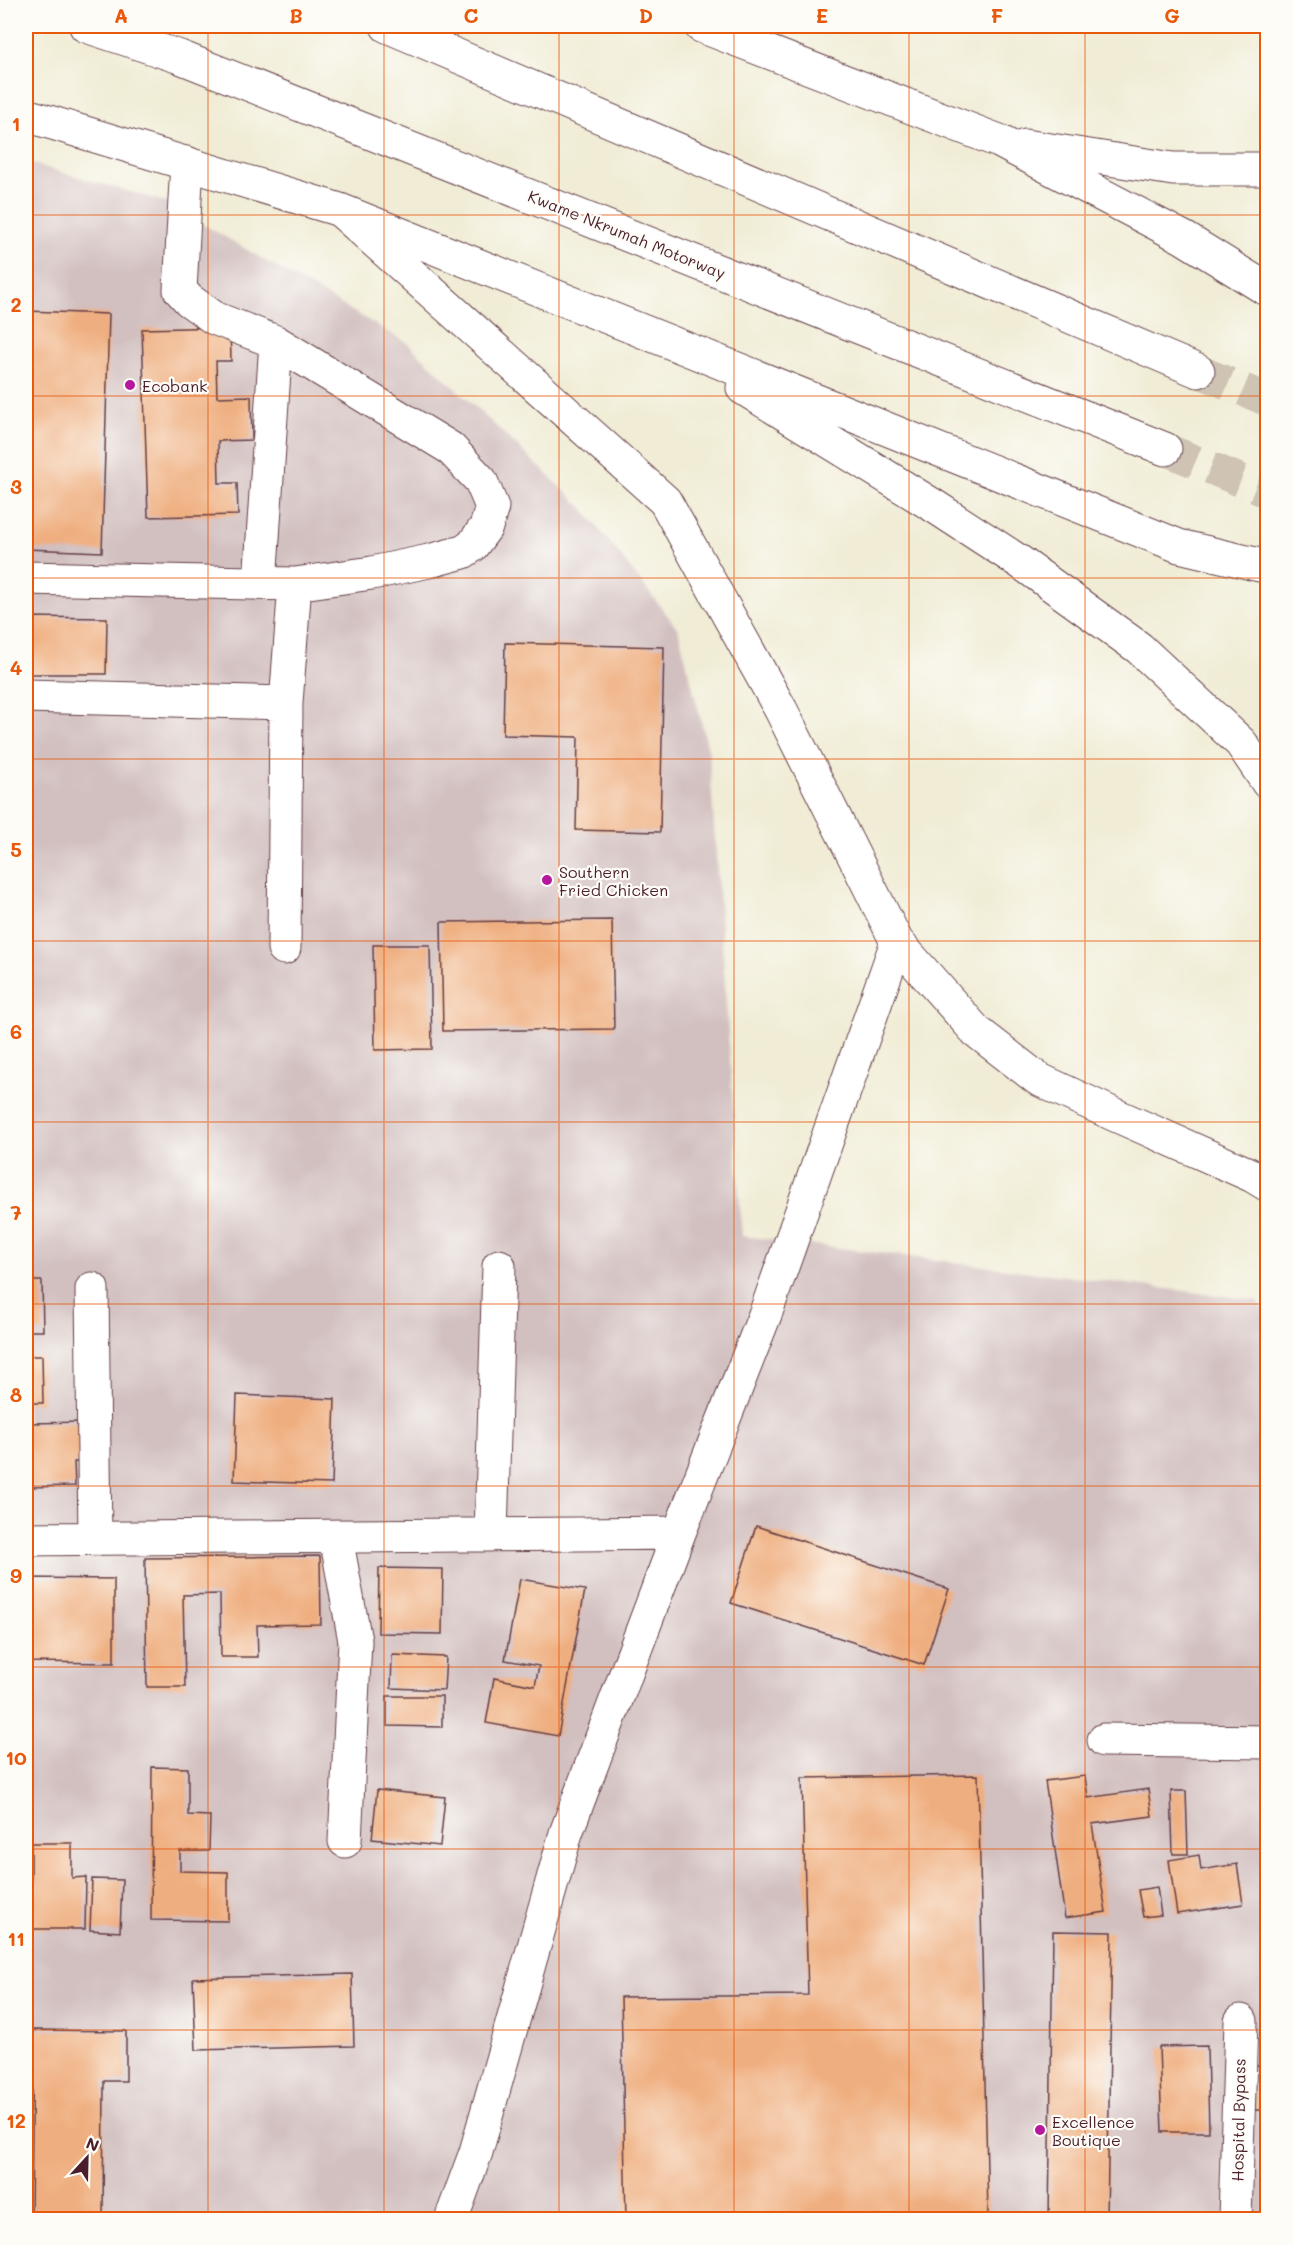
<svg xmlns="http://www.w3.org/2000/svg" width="1293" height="2245" viewBox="0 0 1293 2245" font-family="Mali,sans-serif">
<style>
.industrial{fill:#d2bfc0}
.building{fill:#efae7f}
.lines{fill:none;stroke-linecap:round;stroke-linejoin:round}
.highway-tunnel{stroke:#cfc3b3;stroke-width:33;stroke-dasharray:33 16;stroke-linecap:butt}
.minor-casing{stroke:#633e44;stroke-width:35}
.highway-casing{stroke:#633e44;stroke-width:35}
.minor{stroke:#fff;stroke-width:33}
.highway{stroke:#fff;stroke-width:33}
.grid{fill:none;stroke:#e8590c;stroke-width:1.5;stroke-opacity:0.55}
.poi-dot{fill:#b5179e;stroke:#fdfcf7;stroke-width:2}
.labels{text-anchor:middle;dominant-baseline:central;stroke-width:4.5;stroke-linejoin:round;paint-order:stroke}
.street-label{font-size:16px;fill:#4a1f2b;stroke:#fdfcf7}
.poi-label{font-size:16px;fill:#4a1f2b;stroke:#fdfcf7;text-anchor:start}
.neatline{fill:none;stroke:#e8590c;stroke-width:2}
.grid-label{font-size:20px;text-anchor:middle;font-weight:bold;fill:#e8590c}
</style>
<rect width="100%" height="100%" fill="#fdfcf7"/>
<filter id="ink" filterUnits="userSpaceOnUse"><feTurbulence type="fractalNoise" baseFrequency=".0167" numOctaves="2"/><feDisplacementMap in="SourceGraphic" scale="12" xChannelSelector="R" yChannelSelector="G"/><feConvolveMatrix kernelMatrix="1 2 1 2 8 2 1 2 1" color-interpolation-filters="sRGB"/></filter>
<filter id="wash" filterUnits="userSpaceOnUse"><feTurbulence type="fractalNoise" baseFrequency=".008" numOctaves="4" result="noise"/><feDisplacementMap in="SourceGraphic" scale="24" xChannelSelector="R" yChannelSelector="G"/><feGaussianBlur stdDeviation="1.35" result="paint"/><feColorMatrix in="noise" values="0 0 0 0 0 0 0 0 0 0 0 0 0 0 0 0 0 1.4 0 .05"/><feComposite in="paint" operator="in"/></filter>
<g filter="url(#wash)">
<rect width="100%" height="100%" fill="#f0ecd5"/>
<!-- industrial -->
<path class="industrial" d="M 26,162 L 165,202 L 407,343 L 582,507 L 678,629 L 709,753 L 742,1236 L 1256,1300 L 1267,1313 L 1267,2219 L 26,2219 Z"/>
<g id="blocks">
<!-- building -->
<path class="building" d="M 26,311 L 109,314 L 102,552 L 26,549 Z
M 230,327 L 231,361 L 216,361 L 217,397 L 251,396 L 252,440 L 218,441 L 219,483 L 237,483 L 238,515 L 148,517 L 142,329 Z
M 26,617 L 107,618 L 106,674 L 26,674 Z
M 505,643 L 664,647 L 660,832 L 576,830 L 578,737 L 503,735 Z
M 612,920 L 614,1029 L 443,1031 L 441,922 Z
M 373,945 L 430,945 L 432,1049 L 375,1050 Z
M 26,1281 L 42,1281 L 43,1331 L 26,1331 Z
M 26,1356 L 42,1356 L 43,1403 L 26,1403 Z
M 237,1395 L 335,1399 L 332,1484 L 234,1481 Z
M 88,1422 L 89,1462 L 74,1462 L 75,1486 L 26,1487 L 26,1423 Z
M 756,1526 L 949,1589 L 924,1665 L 731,1603 Z
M 320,1556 L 321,1624 L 257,1625 L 258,1657 L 221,1657 L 220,1594 L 183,1595 L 185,1687 L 147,1687 L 145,1558 Z
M 379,1568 L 443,1569 L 442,1634 L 378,1633 Z
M 26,1578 L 114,1579 L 114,1663 L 26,1662 Z
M 520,1579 L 585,1590 L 558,1736 L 486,1723 L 494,1678 L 535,1686 L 539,1666 L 505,1660 Z
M 392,1655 L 446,1657 L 444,1690 L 391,1688 Z
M 387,1696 L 442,1696 L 442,1727 L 387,1726 Z
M 152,1767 L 188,1768 L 188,1815 L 210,1816 L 209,1851 L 180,1851 L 180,1871 L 228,1872 L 228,1921 L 151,1920 Z
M 978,1775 L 988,2215 L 626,2220 L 621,1997 L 808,1995 L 802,1778 Z
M 1085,1776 L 1088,1798 L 1148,1789 L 1152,1816 L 1092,1824 L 1106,1912 L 1065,1918 L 1045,1781 Z
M 377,1790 L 445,1797 L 440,1846 L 372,1839 Z
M 1171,1791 L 1186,1791 L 1188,1854 L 1173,1854 Z
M 31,1843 L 72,1843 L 72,1878 L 86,1877 L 85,1929 L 26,1929 L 26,1892 L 31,1892 Z
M 1199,1855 L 1201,1870 L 1237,1864 L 1243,1904 L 1177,1914 L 1169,1860 Z
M 92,1879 L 122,1880 L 120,1932 L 90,1930 Z
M 1157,1887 L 1161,1915 L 1143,1917 L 1138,1890 Z
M 1053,1931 L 1112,1932 L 1107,2220 L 1049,2220 Z
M 352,1974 L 354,2046 L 196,2050 L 193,1978 Z
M 33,2030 L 126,2031 L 126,2081 L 104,2081 L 103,2220 L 31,2220 Z
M 1207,2046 L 1209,2132 L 1162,2132 L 1159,2047 Z
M 1254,2066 L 1268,2066 L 1268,2110 L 1255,2110 Z"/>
</g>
</g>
<g filter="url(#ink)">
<use href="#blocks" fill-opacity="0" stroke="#633e44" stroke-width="1.5"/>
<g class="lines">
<!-- highway-tunnel -->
<path class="highway-tunnel" d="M 1198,371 L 1268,400
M 1165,449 L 1268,492"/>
<!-- minor casing -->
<g class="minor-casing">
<path id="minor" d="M 341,211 L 665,501 L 781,710 L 897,942 L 976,1031 L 1038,1079 L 1113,1114 L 1253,1176 L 1268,1185
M 26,578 L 295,584 L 372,573 L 429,561 L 463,552 L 472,546 L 486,527 L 492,507 L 481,481 L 450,448 L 276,342 L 214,318 L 189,300 L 180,290 L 187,163
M 260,583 L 276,342
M 26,696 L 286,703
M 284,948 L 286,703 L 295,584
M 92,1289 L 95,1539
M 491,1535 L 499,1266
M 336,1537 L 355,1641 L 345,1841
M 26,1539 L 679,1533
M 1104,1740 L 1268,1742
M 451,2220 L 476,2152 L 566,1833 L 679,1533 L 766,1312 L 897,942
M 1235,2220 L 1241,2021"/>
</g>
<!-- highway casing -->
<g class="highway-casing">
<path id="highway" d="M 86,26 L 180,57 L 1165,449
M 387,26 L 1198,371
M 701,26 L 999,141 L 1184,238 L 1268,290
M 26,115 L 340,210 L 1179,546 L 1268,567
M 1025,146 L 1173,169 L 1268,169
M 743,388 L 934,506 L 1020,562 L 1139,648 L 1241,743 L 1268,783"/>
</g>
<!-- minor -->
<use href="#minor" class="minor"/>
<!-- highway -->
<use href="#highway" class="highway"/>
</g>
</g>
<!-- grid -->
<path class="grid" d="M 208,26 L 208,2220M 384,26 L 384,2220M 559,26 L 559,2220M 734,26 L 734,2220M 909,26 L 909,2220M 1085,26 L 1085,2220M 26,215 L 1268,215M 26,396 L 1268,396M 26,578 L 1268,578M 26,759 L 1268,759M 26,941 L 1268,941M 26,1122 L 1268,1122M 26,1304 L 1268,1304M 26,1486 L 1268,1486M 26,1667 L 1268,1667M 26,1849 L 1268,1849M 26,2030 L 1268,2030"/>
<!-- markers -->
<g class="poi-dot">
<circle cx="130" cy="385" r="6"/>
<circle cx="547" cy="880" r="6"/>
<circle cx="1040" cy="2130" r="6"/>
</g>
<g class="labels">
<!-- street labels -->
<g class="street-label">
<text transform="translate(627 234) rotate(22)">Kwame Nkrumah Motorway</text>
<text transform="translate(1238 2120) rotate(-89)">Hospital Bypass</text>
</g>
<!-- poi labels -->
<g class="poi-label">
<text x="142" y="385">Ecobank</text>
<text x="559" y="871">Southern<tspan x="559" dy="18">Fried Chicken</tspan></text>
<text x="1052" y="2121">Excellence<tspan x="1052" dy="18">Boutique</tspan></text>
</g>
</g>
<!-- margin -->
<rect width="1293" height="2245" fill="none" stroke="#fdfcf7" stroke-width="66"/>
<!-- north arrow -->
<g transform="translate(87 2158) rotate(22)" stroke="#fdfcf7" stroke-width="4.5" paint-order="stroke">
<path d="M0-4.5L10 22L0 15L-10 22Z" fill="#4a1f2b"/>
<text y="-9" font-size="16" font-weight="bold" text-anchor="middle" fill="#4a1f2b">N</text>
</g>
<rect x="33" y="33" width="1227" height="2179" class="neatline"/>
<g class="grid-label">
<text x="121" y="23">A</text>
<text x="296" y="23">B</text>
<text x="471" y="23">C</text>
<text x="646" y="23">D</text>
<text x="822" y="23">E</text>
<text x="997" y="23">F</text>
<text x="1172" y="23">G</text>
<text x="16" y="131">1</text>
<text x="16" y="312">2</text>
<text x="16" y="494">3</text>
<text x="16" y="675">4</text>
<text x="16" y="857">5</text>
<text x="16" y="1039">6</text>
<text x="16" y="1220">7</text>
<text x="16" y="1402">8</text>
<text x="16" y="1583">9</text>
<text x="16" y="1765">10</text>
<text x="16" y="1946">11</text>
<text x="16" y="2128">12</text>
</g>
</svg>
